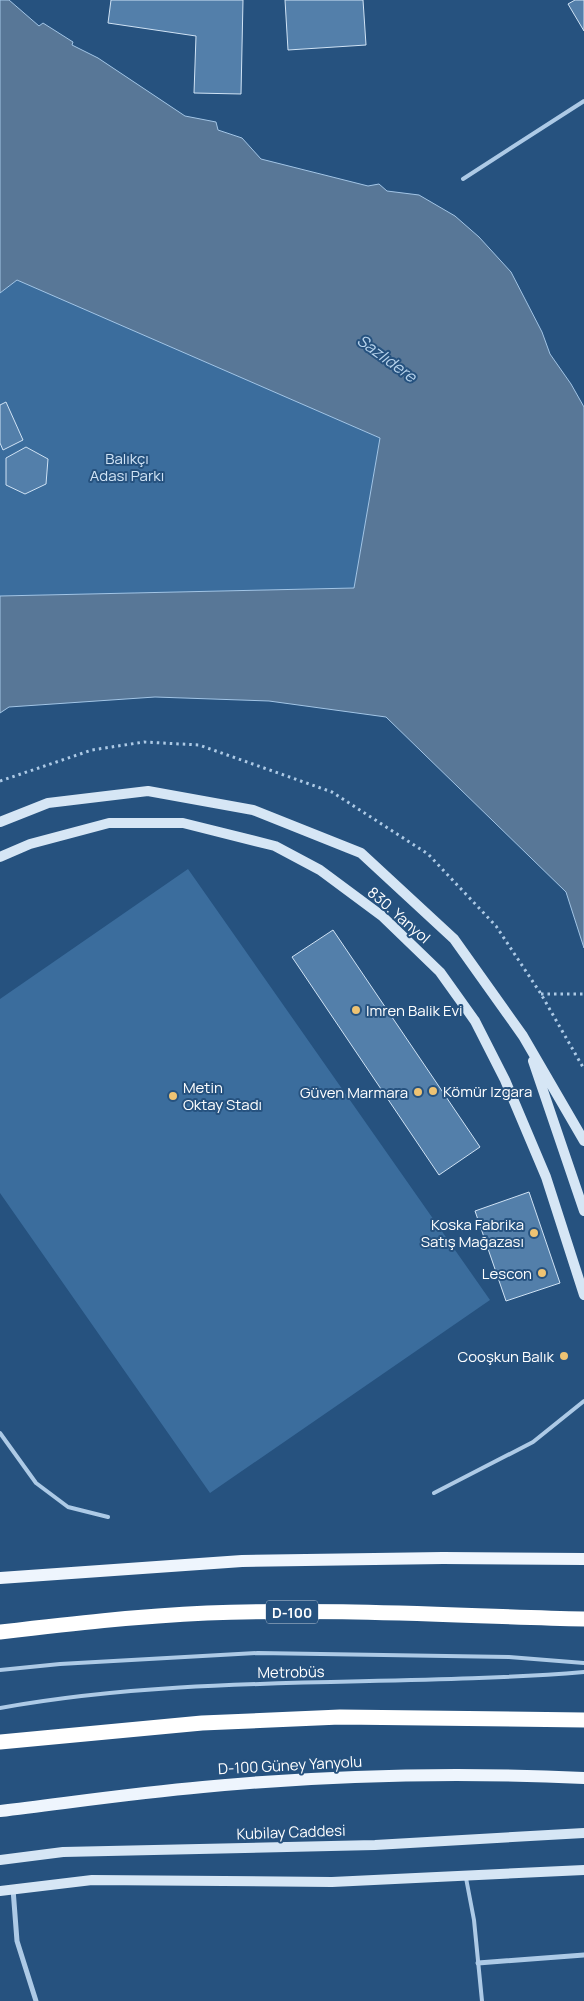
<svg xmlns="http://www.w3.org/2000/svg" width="584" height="2001" viewBox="0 0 584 2001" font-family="Manrope,sans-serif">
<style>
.green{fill:#3b6d9d}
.water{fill:#587797;stroke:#a2c5e6}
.building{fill:#537faa;stroke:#d0e3f5}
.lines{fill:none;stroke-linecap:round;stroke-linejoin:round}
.path{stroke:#adcae6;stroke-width:3;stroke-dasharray:2.5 4;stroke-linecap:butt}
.lane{stroke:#adcae6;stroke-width:4}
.street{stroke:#adcae6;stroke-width:5}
.secondary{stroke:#d6e6f5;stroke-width:10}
.primary{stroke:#eef5fd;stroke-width:12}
.highway{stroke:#fff;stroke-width:15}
.poi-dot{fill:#eec373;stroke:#26527f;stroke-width:2}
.labels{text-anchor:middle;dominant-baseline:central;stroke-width:4;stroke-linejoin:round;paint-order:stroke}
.shield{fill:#26527f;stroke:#becbd9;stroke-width:1}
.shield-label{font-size:14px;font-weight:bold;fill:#fff}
.park-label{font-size:15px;fill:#d0e3f5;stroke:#26527f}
.street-label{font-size:15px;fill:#fff;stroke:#26527f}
.poi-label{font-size:15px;fill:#fff;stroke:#26527f;text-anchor:end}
.water-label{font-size:16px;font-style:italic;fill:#b8d4ed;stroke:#26527f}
</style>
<rect width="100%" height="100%" fill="#26527f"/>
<!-- green -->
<path class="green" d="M 17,279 L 380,438 L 354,588 L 0,596 L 0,293 Z
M 188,869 L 490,1300 L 210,1493 L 0,1193 L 0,999 Z"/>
<!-- water -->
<path class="water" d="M 0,0 L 9,0 L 39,26 L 43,23 L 73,42 L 72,45 L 98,58 L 185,116 L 216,122 L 218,130 L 242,138 L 261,159 L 368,186 L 379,184 L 387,191 L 419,195 L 455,216 L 479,237 L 511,272 L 542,332 L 550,354 L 571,384 L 584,407 L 584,948 L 566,892 L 386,717 L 269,701 L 155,697 L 9,707 L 0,713 L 0,596 L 354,588 L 380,438 L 17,280 L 0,293 Z"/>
<!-- building -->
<path class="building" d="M 111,0 L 243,0 L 241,94 L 194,93 L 196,36 L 108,23 Z
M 285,0 L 363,0 L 366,45 L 288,50 Z
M 575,0 L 584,0 L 584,31 L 568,4 Z
M 6,402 L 23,440 L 3,450 L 0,443 L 0,405 Z
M 26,447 L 48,459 L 46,484 L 25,494 L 6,485 L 6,458 Z
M 333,930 L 480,1147 L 439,1175 L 292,957 Z
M 529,1192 L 560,1283 L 506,1301 L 475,1211 Z"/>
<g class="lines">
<!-- path -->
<path class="path" d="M 0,781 L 92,750 L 144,742 L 199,745 L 332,792 L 428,854 L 496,926 L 541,994 L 584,1069
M 541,994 L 584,994"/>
<!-- lane -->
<path class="lane" d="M 463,179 L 584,101
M 0,1433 L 36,1483 L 68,1507 L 108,1517
M 434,1493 L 533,1442 L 584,1401
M 0,1670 L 60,1664 L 258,1653 L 509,1657 L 584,1663
M 0,1708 C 193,1673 390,1688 584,1672
M 466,1878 L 474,1920 L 482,2001"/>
<!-- street -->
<path class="street" d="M 13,1889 L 17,1941 L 36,2001
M 478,1963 L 584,1955"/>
<!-- secondary -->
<path class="secondary" d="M 0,822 L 48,803 L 148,791 L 253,810 L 361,853 L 454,939 L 523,1036 L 584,1141
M 0,857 L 30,844 L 109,823 L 183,823 L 275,846 L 320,870 L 382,916 L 440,972 L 475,1021 L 505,1080 L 546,1177 L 584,1295
M 533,1061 L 584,1211
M 0,1860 L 63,1852 L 375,1845 L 584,1833
M 0,1891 L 92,1880 L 332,1882 L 584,1870"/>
<!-- primary -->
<path class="primary" d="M 0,1578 L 242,1561 L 443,1558 L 584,1559
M 0,1811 C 67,1803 135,1793 203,1787 C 329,1775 457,1772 584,1778"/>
<!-- highway -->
<path class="highway" d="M 0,1632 C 69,1624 138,1616 207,1613 C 332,1608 458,1616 584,1619
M 0,1742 L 202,1723 L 340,1717 L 584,1720"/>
</g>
<!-- markers -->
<g class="poi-dot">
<circle cx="356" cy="1010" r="5"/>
<circle cx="433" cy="1091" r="5"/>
<circle cx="418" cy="1092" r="5"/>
<circle cx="173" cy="1096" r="5"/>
<circle cx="534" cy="1233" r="5"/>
<circle cx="542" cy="1273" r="5"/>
<circle cx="564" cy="1356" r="5"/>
</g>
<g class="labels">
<!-- shield labels -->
<rect class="shield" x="266" y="1600.5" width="52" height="23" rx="4"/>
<g class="shield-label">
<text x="292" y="1612">D-100</text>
</g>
<!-- park labels -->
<g class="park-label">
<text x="127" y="458">Balıkçı<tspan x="127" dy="17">Adası Parkı</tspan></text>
</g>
<!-- street labels -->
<g class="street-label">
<text transform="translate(399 915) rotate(41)">830. Yanyol</text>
<text transform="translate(291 1672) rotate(-1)">Metrobüs</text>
<text transform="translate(290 1765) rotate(-3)">D-100 Güney Yanyolu</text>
<text transform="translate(291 1832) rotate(-2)">Kubilay Caddesi</text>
</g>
<!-- poi labels -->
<g class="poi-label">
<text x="366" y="1010" text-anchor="start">Imren Balik Evi</text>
<text x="183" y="1087" text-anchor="start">Metin<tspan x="183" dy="17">Oktay Stadı</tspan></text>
<text x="443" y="1091" text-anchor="start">Kömür Izgara</text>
<text x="408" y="1092">Güven Marmara</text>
<text x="524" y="1224">Koska Fabrika<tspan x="524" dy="17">Satış Mağazası</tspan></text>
<text x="532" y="1273">Lescon</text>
<text x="554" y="1356">Cooşkun Balık</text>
</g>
<!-- water labels -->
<g class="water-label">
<text transform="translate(387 358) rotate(36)">Sazlıdere</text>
</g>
</g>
</svg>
